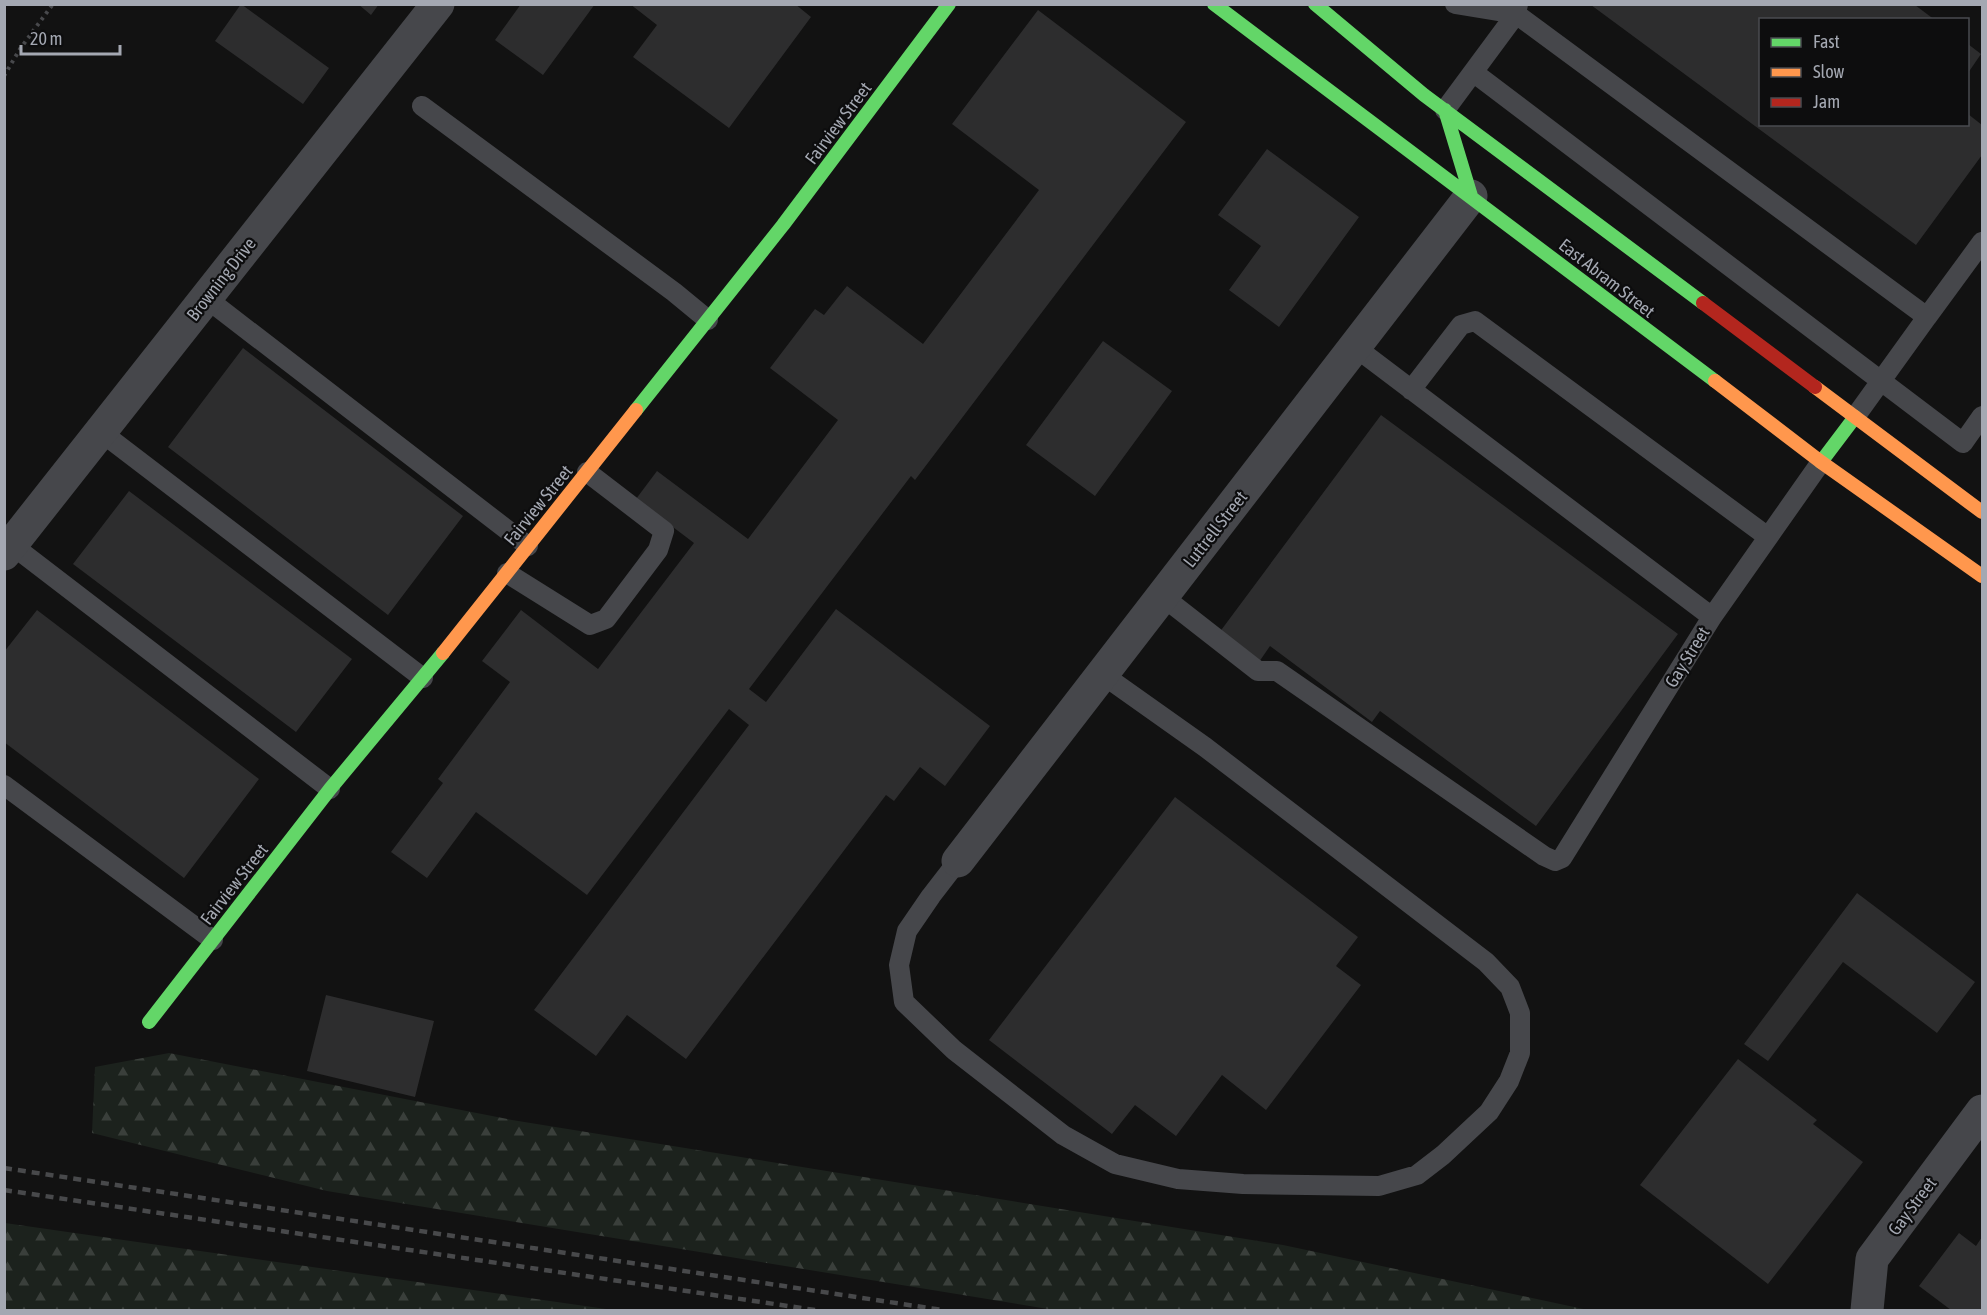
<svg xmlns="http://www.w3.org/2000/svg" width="1987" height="1315" viewBox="0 0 1987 1315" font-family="'Asap Condensed',sans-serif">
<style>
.forest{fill:url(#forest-firs)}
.building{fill:#2d2d2e}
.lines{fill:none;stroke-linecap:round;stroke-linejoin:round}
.path{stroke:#48494c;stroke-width:4;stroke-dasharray:3 4.5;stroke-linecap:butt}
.lane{stroke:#46474b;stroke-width:20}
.street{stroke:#46474b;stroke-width:33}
.fast{stroke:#63d668;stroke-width:14}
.slow{stroke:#ff974d;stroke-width:14}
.jam{stroke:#b3261e;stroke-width:14}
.rail{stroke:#48494b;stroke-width:4.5;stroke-dasharray:8 6;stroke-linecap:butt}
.labels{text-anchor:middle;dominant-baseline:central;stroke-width:4.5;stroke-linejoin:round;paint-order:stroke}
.street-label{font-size:18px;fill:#a4a8b2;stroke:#0d0d0e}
</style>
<defs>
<pattern id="forest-firs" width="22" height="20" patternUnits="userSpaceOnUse" patternTransform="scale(1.5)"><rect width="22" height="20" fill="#1c221d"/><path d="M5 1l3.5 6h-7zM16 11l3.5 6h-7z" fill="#3a3f3b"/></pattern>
</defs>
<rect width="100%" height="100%" fill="#121212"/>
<!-- forest -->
<path class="forest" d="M 169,1053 L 512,1120 L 1283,1245 L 1588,1310 L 1054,1310 L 327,1191 L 92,1133 L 95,1067 Z
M 5,1223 L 613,1310 L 5,1310 Z"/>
<!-- building -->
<path class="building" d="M 241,4 L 329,68 L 303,104 L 215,41 Z
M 358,4 L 379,4 L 371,15 Z
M 521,4 L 595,4 L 543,75 L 495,40 Z
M 630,4 L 795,4 L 811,17 L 729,128 L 633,57 L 657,25 Z
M 1591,5 L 1915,5 L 1935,20 L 1760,20 L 1760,124 L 1968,124 L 1968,114 L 1982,125 L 1982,155 L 1916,245 Z
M 1038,10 L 1186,122 L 915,480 L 911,476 L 749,689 L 766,702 L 836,609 L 990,726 L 945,786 L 920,767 L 894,801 L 886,795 L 686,1059 L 627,1015 L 596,1056 L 534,1010 L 749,725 L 729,709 L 587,895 L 476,812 L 427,878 L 391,852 L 443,783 L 438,779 L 510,682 L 482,661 L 521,610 L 598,669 L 694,543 L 636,499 L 657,471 L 748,539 L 838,420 L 770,368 L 815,309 L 824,315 L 847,286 L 923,344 L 1039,190 L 952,124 Z
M 1968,44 L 1981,54 L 1968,73 Z
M 1267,149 L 1359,217 L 1279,327 L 1229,290 L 1261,246 L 1218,215 Z
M 1103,341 L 1172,391 L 1095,496 L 1026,445 Z
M 243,348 L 463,516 L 388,615 L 168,447 Z
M 1381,415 L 1678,634 L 1536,826 L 1380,711 L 1372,722 L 1270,646 L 1259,662 L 1219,633 Z
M 129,491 L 352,659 L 296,732 L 73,564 Z
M 37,610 L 259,779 L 184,878 L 4,742 L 4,652 Z
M 1175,797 L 1358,937 L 1336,966 L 1361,985 L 1266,1110 L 1222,1075 L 1176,1136 L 1135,1105 L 1112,1134 L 989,1040 Z
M 1857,893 L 1975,982 L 1937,1033 L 1843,962 L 1768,1061 L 1744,1044 Z
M 326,995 L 434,1021 L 415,1097 L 307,1071 Z
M 1738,1059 L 1817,1120 L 1813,1124 L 1863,1162 L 1768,1284 L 1640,1185 Z
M 1959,1233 L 1976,1246 L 1982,1237 L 1982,1310 L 1951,1310 L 1919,1286 Z"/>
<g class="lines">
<!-- path -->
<path class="path" d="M 4,76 L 20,49 L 53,4"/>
<!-- lane -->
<path class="lane" d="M 1455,4 L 1516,14 L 1518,4
M 1473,72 L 1963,443 L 1982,416
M 422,106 L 674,292 L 708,320
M 1445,110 L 1516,14 L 1927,317 L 1855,417
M 206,298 L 528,546
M 1927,317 L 1982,242
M 1355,347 L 1712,617
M 1411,390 L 1461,325 L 1475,321 L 1768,537
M 101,432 L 423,678
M 12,545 L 330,789
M 507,573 L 590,625 L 606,619 L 658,550 L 664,531 L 587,472
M 1162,596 L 1258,671 L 1277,671 L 1544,856 L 1555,861 L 1562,858 L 1712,617 L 1821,462
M 4,785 L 213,940
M 958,861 L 931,896 L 907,931 L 899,965 L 904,1002 L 954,1050 L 1063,1135 L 1115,1164 L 1178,1179 L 1243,1184 L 1379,1186 L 1417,1175 L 1443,1155 L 1489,1112 L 1509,1081 L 1520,1053 L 1520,1013 L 1510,987 L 1486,962 L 1205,747 L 1102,674"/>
<!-- street -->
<path class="street" d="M 4,554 L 438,4
M 958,861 L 1471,196
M 1867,1310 L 1872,1259 L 1982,1111"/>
<!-- fast -->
<path class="fast" d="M 1214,4 L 1715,381
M 1315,4 L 1424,95 L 1703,303
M 1445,110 L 1471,196
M 636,410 L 783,225 L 949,4
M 1821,462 L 1855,417
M 149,1022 L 330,789 L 443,653"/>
<!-- slow -->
<path class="slow" d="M 1715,381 L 1821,462 L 1982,576
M 1815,387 L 1982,512
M 443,653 L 636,410"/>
<!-- jam -->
<path class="jam" d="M 1703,303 L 1815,387"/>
<!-- rail -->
<path class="rail" d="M 4,1168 L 942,1310
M 4,1190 L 815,1310"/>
</g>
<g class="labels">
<!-- street labels -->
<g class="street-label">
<text transform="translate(838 123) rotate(-53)">Fairview Street</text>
<text transform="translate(1607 278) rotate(38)">East Abram Street</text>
<text transform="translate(221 279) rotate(-52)">Browning Drive</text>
<text transform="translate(538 505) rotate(-51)">Fairview Street</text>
<text transform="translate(1215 529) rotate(-52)">Luttrell Street</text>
<text transform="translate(1687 657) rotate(-58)">Gay Street</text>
<text transform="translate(234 884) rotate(-52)">Fairview Street</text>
<text transform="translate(1912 1206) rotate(-53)">Gay Street</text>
</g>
</g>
<!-- border -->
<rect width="1987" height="1315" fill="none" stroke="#a4a8b2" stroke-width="12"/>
<!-- legend -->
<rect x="1759" y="18" width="210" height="108" fill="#0d0d0e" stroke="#494b50" stroke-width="1.5"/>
<rect x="1771" y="38" width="30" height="9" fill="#63d668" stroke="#494b50" stroke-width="1.5"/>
<text x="1813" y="48" font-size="18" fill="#a4a8b2">Fast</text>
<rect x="1771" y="68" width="30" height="9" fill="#ff974d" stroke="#494b50" stroke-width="1.5"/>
<text x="1813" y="78" font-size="18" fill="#a4a8b2">Slow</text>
<rect x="1771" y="98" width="30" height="9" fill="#b3261e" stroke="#494b50" stroke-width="1.5"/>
<text x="1813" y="108" font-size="18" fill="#a4a8b2">Jam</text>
<!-- scale -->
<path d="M21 45v9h99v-9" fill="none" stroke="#a4a8b2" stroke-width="3"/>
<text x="30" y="45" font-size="18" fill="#a4a8b2" stroke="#0d0d0e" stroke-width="4.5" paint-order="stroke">20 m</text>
</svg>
